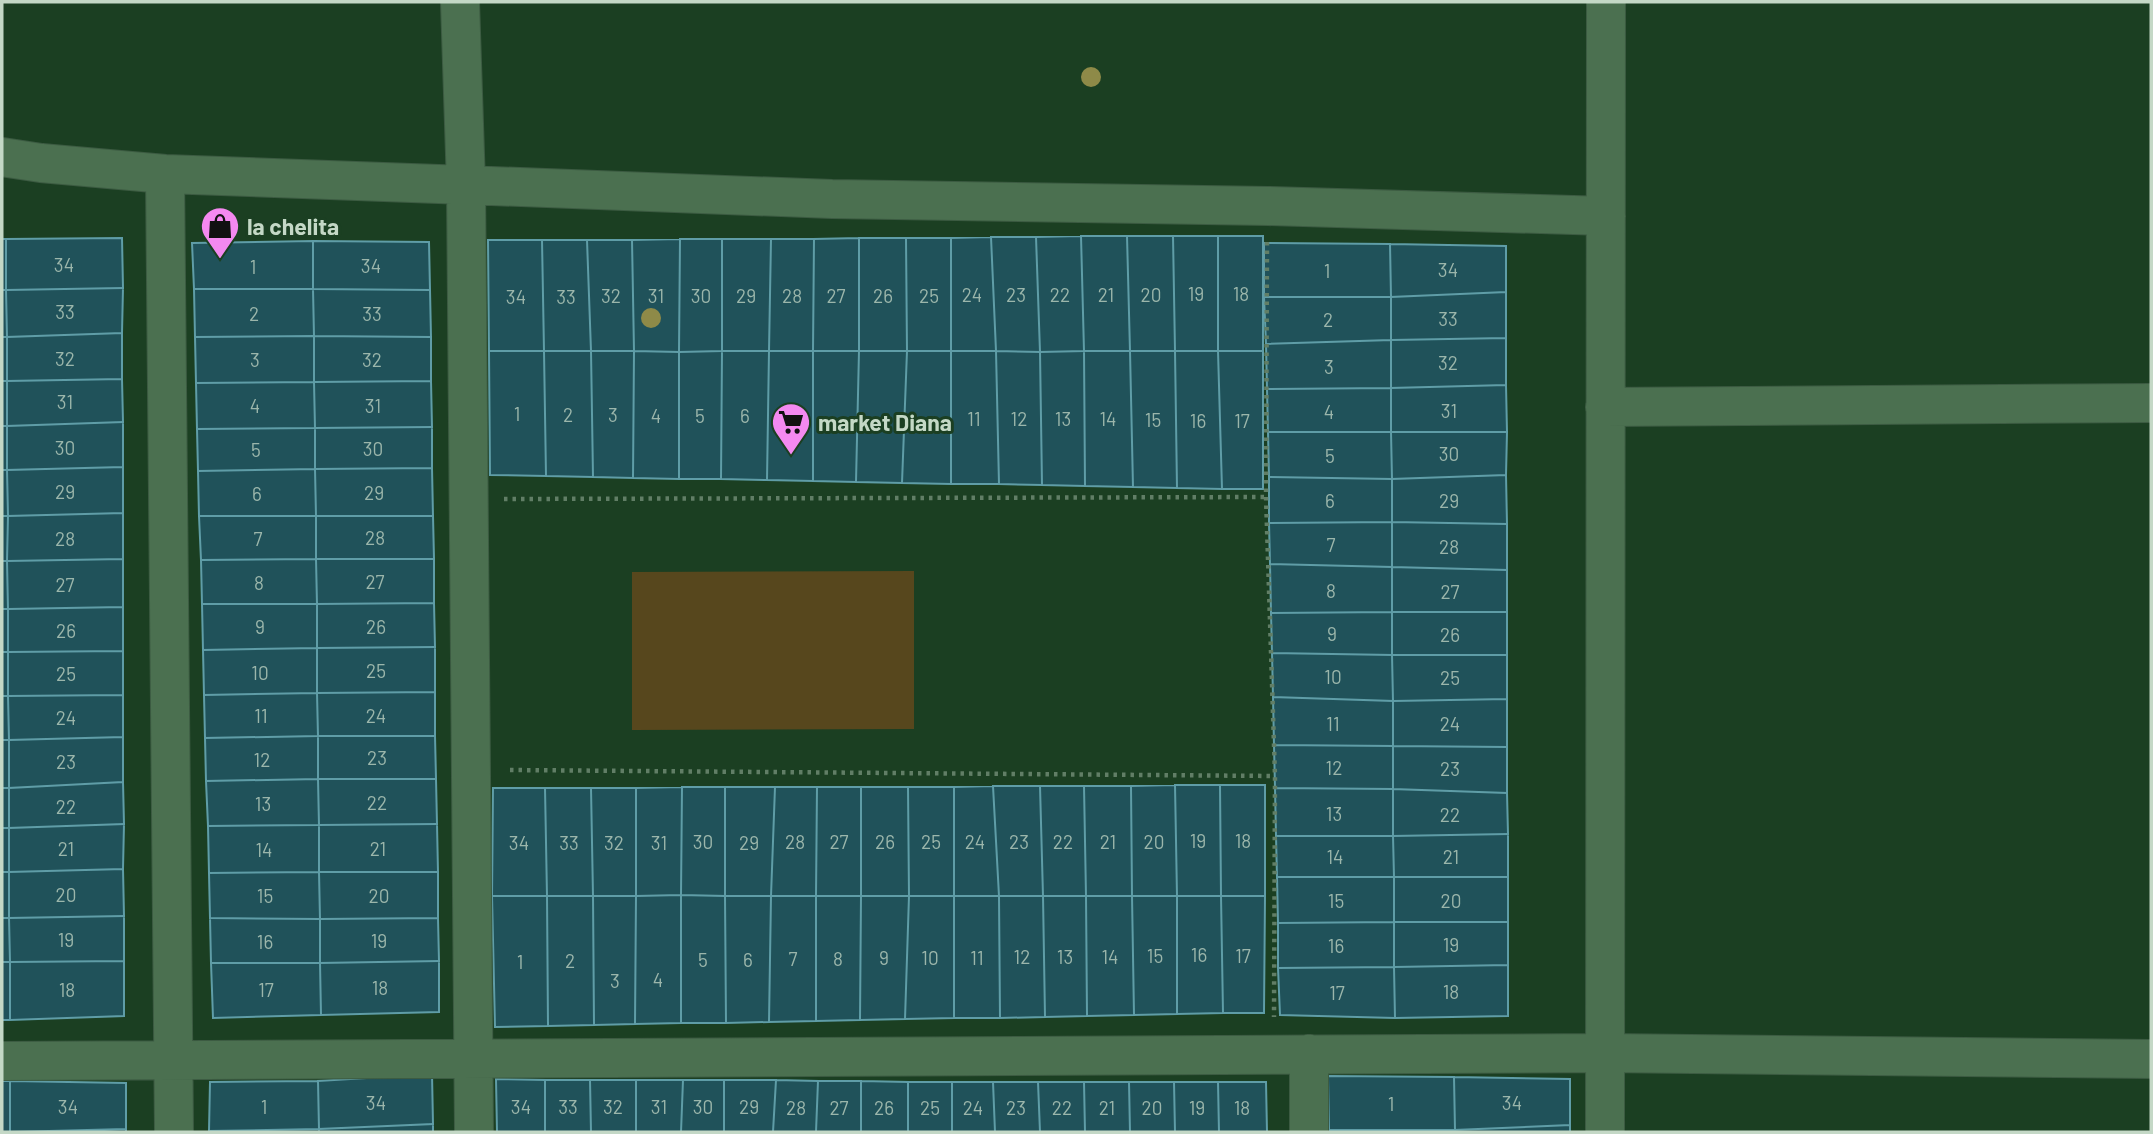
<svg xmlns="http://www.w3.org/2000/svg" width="2153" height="1134" viewBox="0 0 2153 1134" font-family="Barlow,sans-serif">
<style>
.green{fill:#57471d}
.building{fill:#20525a;stroke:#5f9da7;stroke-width:2}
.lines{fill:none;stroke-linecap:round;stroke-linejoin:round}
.minor-casing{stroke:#3c5b42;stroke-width:40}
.path{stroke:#617e66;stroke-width:4.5;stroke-dasharray:3.5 5;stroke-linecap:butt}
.minor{stroke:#4b7050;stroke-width:38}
.tree{fill:#8e8a48}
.labels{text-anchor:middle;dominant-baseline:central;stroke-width:6;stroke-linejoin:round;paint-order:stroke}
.number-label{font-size:19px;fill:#9bb6ab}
.poi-label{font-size:23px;font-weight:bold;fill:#c4d8c6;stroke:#1b3f22;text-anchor:start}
</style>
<rect width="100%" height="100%" fill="#1b3f22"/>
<!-- green -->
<path class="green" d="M 914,571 L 914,729 L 632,730 L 632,572 Z"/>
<!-- building -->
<path class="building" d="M 1081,236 L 1127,236 L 1130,351 L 1084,351 Z
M 1081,236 L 1084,351 L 1040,352 L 1036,237 Z
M 1127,236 L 1173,236 L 1175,351 L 1130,351 Z
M 1173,236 L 1218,236 L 1218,351 L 1175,351 Z
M 1218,236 L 1263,236 L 1263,351 L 1218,351 Z
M 991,237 L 1036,237 L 1040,352 L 996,351 Z
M 991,237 L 996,351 L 951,351 L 951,238 Z
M 122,238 L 123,288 L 6,290 L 6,239 Z
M 859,238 L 906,238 L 907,351 L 859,351 Z
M 859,238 L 859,351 L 813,351 L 814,239 Z
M 906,238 L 951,238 L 951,351 L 907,351 Z
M 2,239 L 6,239 L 6,290 L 2,290 Z
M 680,239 L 722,239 L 722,351 L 679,352 Z
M 680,239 L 679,352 L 634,351 L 632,240 Z
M 722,239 L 771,239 L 769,351 L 722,351 Z
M 771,239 L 814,239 L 813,351 L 769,351 Z
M 488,240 L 542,240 L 544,351 L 489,351 Z
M 542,240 L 587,240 L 591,351 L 544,351 Z
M 587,240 L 632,240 L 634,351 L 591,351 Z
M 313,241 L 313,289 L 194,289 L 192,243 Z
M 313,241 L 429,242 L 430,290 L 313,289 Z
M 1264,243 L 1390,244 L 1391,297 L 1264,297 Z
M 1390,244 L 1506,246 L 1506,292 L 1391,297 Z
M 123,288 L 122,333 L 7,337 L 6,290 Z
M 194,289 L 313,289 L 314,336 L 195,337 Z
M 313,289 L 430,290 L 431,337 L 314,336 Z
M 2,290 L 6,290 L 7,337 L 2,337 Z
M 1506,292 L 1506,338 L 1391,340 L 1391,297 Z
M 1264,297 L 1391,297 L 1391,340 L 1266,344 Z
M 122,333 L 122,379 L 7,381 L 7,337 Z
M 314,336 L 314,382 L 196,383 L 195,337 Z
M 314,336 L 431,337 L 431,381 L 314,382 Z
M 2,337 L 7,337 L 7,381 L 2,381 Z
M 1506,338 L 1506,385 L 1391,388 L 1391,340 Z
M 1391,340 L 1391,388 L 1267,389 L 1266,344 Z
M 489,351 L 544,351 L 546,476 L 490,475 Z
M 544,351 L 591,351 L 593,477 L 546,476 Z
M 591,351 L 634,351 L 633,478 L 593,477 Z
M 634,351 L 679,352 L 679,479 L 633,478 Z
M 722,351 L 721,479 L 679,479 L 679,352 Z
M 722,351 L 769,351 L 767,480 L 721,479 Z
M 769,351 L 813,351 L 813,481 L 767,480 Z
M 813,351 L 859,351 L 856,482 L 813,481 Z
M 859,351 L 907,351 L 902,483 L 856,482 Z
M 907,351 L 951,351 L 951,484 L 902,483 Z
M 951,351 L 996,351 L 999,484 L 951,484 Z
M 996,351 L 1040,352 L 1042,485 L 999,484 Z
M 1084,351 L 1085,486 L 1042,485 L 1040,352 Z
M 1084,351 L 1130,351 L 1133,487 L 1085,486 Z
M 1130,351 L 1175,351 L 1177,488 L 1133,487 Z
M 1175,351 L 1218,351 L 1222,489 L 1177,488 Z
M 1218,351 L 1263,351 L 1263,489 L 1222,489 Z
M 122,379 L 123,422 L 7,426 L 7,381 Z
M 2,381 L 7,381 L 7,426 L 2,426 Z
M 431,381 L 432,427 L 315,428 L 314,382 Z
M 314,382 L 315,428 L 197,429 L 196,383 Z
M 1506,385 L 1507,432 L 1391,432 L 1391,388 Z
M 1391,388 L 1391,432 L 1268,432 L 1267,389 Z
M 123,422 L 123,467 L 7,470 L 7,426 Z
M 2,426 L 7,426 L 7,470 L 2,470 Z
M 432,427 L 432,468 L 315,469 L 315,428 Z
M 315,428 L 315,469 L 198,471 L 197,429 Z
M 1268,432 L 1391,432 L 1392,479 L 1269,477 Z
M 1391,432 L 1507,432 L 1506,475 L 1392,479 Z
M 123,467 L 123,513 L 8,516 L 7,470 Z
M 432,468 L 433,516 L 316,516 L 315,469 Z
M 315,469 L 316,516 L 199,516 L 198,471 Z
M 2,470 L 7,470 L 8,516 L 2,516 Z
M 1506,475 L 1507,524 L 1392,522 L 1392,479 Z
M 1269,477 L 1392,479 L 1392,522 L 1269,523 Z
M 123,513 L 123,559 L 7,561 L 8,516 Z
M 2,516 L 8,516 L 7,561 L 2,561 Z
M 199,516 L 316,516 L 316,559 L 201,560 Z
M 316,516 L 433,516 L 434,559 L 316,559 Z
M 1392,522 L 1392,567 L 1270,564 L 1269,523 Z
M 1392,522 L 1507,524 L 1507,570 L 1392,567 Z
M 123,559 L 123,607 L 8,609 L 7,561 Z
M 316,559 L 317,604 L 202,604 L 201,560 Z
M 316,559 L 434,559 L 434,603 L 317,604 Z
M 2,561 L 7,561 L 8,609 L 2,609 Z
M 1270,564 L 1392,567 L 1392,612 L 1271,613 Z
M 1392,567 L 1507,570 L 1507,612 L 1392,612 Z
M 434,603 L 435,647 L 317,648 L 317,604 Z
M 202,604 L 317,604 L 317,648 L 203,650 Z
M 123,607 L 123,651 L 8,652 L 8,609 Z
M 2,609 L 8,609 L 8,652 L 2,652 Z
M 1392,612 L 1392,655 L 1272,653 L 1271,613 Z
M 1392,612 L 1507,612 L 1507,655 L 1392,655 Z
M 435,647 L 435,692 L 317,693 L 317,648 Z
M 317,648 L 317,693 L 204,695 L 203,650 Z
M 123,651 L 123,695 L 8,696 L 8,652 Z
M 2,652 L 8,652 L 8,696 L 2,696 Z
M 1272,653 L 1392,655 L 1393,701 L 1273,697 Z
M 1392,655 L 1507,655 L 1507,699 L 1393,701 Z
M 435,692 L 435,736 L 318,736 L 317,693 Z
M 317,693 L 318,736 L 205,738 L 204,695 Z
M 123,695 L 123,737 L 9,740 L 8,696 Z
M 2,696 L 8,696 L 9,740 L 2,740 Z
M 1273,697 L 1393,701 L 1393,746 L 1274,745 Z
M 1507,699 L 1507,747 L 1393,746 L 1393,701 Z
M 318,736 L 318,779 L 206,781 L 205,738 Z
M 318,736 L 435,736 L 436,779 L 318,779 Z
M 123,737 L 123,782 L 9,788 L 9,740 Z
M 2,740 L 9,740 L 9,788 L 2,788 Z
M 1274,745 L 1393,746 L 1393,789 L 1275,788 Z
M 1393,746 L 1507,747 L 1507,793 L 1393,789 Z
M 318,779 L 319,825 L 208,826 L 206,781 Z
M 318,779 L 436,779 L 437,824 L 319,825 Z
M 123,782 L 124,824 L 9,828 L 9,788 Z
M 1175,785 L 1220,785 L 1221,896 L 1177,896 Z
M 1175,785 L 1177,896 L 1132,896 L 1131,786 Z
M 1220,785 L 1265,785 L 1265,896 L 1221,896 Z
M 993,786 L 999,896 L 954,896 L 954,787 Z
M 993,786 L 1040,786 L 1043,896 L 999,896 Z
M 1040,786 L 1084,786 L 1086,896 L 1043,896 Z
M 1084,786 L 1131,786 L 1132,896 L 1086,896 Z
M 682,787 L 725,787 L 725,896 L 681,895 Z
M 682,787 L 681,895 L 636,896 L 636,788 Z
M 725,787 L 775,787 L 771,896 L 725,896 Z
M 775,787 L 817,787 L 816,896 L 771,896 Z
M 817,787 L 861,787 L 861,896 L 816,896 Z
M 861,787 L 908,787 L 909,896 L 861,896 Z
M 908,787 L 954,787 L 954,896 L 909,896 Z
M 2,788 L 9,788 L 9,828 L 2,828 Z
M 493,788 L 545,788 L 547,896 L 492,896 Z
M 545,788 L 591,788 L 593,896 L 547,896 Z
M 591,788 L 636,788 L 636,896 L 593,896 Z
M 1275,788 L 1393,789 L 1393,836 L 1276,836 Z
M 1393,789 L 1507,793 L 1508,834 L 1393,836 Z
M 124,824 L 123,869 L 9,872 L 9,828 Z
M 437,824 L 438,872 L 319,872 L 319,825 Z
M 319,825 L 319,872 L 209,873 L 208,826 Z
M 2,828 L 9,828 L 9,872 L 2,872 Z
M 1508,834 L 1508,877 L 1394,877 L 1393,836 Z
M 1276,836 L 1393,836 L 1394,877 L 1277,877 Z
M 123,869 L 124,916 L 9,918 L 9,872 Z
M 2,872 L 9,872 L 9,918 L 2,918 Z
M 319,872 L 320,919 L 210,918 L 209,873 Z
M 319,872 L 438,872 L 438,918 L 320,919 Z
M 1277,877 L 1394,877 L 1394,922 L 1278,923 Z
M 1394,877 L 1508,877 L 1508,922 L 1394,922 Z
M 681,895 L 681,1023 L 635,1024 L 636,896 Z
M 681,895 L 725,896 L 726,1023 L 681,1023 Z
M 492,896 L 547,896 L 548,1026 L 495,1027 Z
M 547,896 L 593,896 L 594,1025 L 548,1026 Z
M 593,896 L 636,896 L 635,1024 L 594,1025 Z
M 725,896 L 771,896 L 769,1022 L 726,1023 Z
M 771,896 L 816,896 L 816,1021 L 769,1022 Z
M 816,896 L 861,896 L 860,1020 L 816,1021 Z
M 861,896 L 909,896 L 905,1019 L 860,1020 Z
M 909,896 L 954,896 L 954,1018 L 905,1019 Z
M 954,896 L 999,896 L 1000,1018 L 954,1018 Z
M 999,896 L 1043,896 L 1045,1017 L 1000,1018 Z
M 1043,896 L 1086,896 L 1087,1016 L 1045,1017 Z
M 1086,896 L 1132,896 L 1134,1015 L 1087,1016 Z
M 1132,896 L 1177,896 L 1177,1014 L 1134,1015 Z
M 1177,896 L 1221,896 L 1223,1013 L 1177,1014 Z
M 1221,896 L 1265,896 L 1264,1013 L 1223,1013 Z
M 124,916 L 124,961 L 10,962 L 9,918 Z
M 2,918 L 9,918 L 10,962 L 2,962 Z
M 210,918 L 320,919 L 320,963 L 211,963 Z
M 438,918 L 439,961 L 320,963 L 320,919 Z
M 1394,922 L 1394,967 L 1278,968 L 1278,923 Z
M 1394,922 L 1508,922 L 1508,965 L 1394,967 Z
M 124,961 L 124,1016 L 10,1020 L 10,962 Z
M 439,961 L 439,1012 L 321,1015 L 320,963 Z
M 2,962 L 10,962 L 10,1020 L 2,1020 Z
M 211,963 L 320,963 L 321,1015 L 213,1018 Z
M 1508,965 L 1508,1016 L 1395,1018 L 1394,967 Z
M 1394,967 L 1395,1018 L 1280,1015 L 1278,968 Z
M 432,1074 L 433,1124 L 319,1129 L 318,1081 Z
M 1328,1076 L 1454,1077 L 1455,1130 L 1329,1130 Z
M 1454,1077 L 1570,1079 L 1570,1125 L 1455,1130 Z
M 496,1079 L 545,1080 L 545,1132 L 497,1132 Z
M 545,1080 L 590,1080 L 591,1132 L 545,1132 Z
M 590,1080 L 636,1080 L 636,1132 L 591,1132 Z
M 636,1080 L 683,1080 L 681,1132 L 636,1132 Z
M 683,1080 L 724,1080 L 724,1132 L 681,1132 Z
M 724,1080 L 776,1080 L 773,1132 L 724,1132 Z
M 776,1080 L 818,1081 L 816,1132 L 773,1132 Z
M 2,1081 L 10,1081 L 10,1132 L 2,1132 Z
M 10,1081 L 126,1083 L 126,1129 L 10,1132 Z
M 318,1081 L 319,1129 L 209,1131 L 210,1082 Z
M 818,1081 L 861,1081 L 861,1132 L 816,1132 Z
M 861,1081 L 908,1082 L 908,1132 L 861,1132 Z
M 908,1082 L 952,1082 L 952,1132 L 908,1132 Z
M 952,1082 L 993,1082 L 995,1132 L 952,1132 Z
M 993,1082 L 1038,1082 L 1040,1132 L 995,1132 Z
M 1038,1082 L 1084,1082 L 1085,1132 L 1040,1132 Z
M 1084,1082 L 1129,1082 L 1130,1132 L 1085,1132 Z
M 1129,1082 L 1174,1082 L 1175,1132 L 1130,1132 Z
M 1174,1082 L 1218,1082 L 1219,1132 L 1175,1132 Z
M 1218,1082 L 1266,1082 L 1267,1132 L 1219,1132 Z
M 433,1124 L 433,1132 L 319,1132 L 319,1129 Z
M 1570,1125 L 1570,1132 L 1455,1132 L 1455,1130 Z
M 126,1129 L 126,1132 L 61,1132 Z
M 319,1129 L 319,1132 L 209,1132 L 209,1131 Z
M 1329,1130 L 1455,1130 L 1455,1132 L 1329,1132 Z"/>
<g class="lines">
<!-- minor casing -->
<g class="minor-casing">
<path id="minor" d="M 460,2 L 466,185 L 474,1132
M 2,157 L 41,163 L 165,174 L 466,185 L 832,199 L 1268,206 L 1606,216
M 165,174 L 174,1132
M 1605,407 L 2151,403
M 1309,1054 L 1309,1132
M 2,1061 L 1605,1053 L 2151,1059
M 1605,1132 L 1606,2"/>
</g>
<!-- path -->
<path class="path" d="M 1267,242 L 1266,497 L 1275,776 L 1274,1017
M 504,499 L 1266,497
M 510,770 L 1275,776"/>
<!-- minor -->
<use href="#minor" class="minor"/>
</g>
<!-- trees -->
<g class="tree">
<circle cx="1091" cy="77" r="10"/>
<circle cx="651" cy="318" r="10"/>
</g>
<!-- icons -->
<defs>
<g id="shop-pin" transform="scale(2.0125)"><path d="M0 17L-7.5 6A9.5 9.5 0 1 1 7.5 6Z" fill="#f489f0" stroke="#1b3f22"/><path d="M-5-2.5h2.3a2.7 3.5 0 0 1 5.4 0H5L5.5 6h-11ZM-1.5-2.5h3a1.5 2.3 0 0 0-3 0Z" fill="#111"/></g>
<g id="supermarket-pin" transform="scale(2.0125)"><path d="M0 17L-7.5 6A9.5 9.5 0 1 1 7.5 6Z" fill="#f489f0" stroke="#1b3f22"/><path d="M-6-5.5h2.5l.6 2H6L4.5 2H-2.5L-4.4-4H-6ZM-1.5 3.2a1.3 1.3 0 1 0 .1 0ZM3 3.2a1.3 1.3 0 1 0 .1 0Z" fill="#111"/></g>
</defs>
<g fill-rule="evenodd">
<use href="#shop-pin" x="220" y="226"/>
<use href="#supermarket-pin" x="791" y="422"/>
</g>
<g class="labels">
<!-- number labels -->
<g class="number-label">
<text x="64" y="264">34</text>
<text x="371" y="265">34</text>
<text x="253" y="266">1</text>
<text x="1448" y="269">34</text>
<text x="1327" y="270">1</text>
<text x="1196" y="293">19</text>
<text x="1241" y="293">18</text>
<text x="972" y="294">24</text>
<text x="1016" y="294">23</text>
<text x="1060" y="294">22</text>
<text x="1106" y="294">21</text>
<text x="1151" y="294">20</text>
<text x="611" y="295">32</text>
<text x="656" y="295">31</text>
<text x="701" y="295">30</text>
<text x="746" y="295">29</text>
<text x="792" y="295">28</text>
<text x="836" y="295">27</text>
<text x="883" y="295">26</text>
<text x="929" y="295">25</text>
<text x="516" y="296">34</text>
<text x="566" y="296">33</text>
<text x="65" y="311">33</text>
<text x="254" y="313">2</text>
<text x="372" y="313">33</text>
<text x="1448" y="318">33</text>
<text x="1328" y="319">2</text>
<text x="65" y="358">32</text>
<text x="255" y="359">3</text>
<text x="372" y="359">32</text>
<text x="1448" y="362">32</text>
<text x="1329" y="366">3</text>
<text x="65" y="401">31</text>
<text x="255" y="405">4</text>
<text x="373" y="405">31</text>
<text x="1449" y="410">31</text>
<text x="1329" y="411">4</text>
<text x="517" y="413">1</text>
<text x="568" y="414">2</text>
<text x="613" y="414">3</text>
<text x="656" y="415">4</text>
<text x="700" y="415">5</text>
<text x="745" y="415">6</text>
<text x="974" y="418">11</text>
<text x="1019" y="418">12</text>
<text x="1063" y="418">13</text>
<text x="1108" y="418">14</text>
<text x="1153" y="419">15</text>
<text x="1198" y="420">16</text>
<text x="1242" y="420">17</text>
<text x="65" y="447">30</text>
<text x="373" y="448">30</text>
<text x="256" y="449">5</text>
<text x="1449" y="453">30</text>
<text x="1330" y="455">5</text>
<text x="65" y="491">29</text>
<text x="374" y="492">29</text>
<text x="257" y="493">6</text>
<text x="1330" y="500">6</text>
<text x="1449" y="500">29</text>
<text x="375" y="537">28</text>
<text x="65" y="538">28</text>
<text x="258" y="538">7</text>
<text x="1331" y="544">7</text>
<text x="1449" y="546">28</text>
<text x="375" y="581">27</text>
<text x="259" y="582">8</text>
<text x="65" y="584">27</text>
<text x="1331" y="590">8</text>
<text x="1450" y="591">27</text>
<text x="260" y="626">9</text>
<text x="376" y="626">26</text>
<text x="66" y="630">26</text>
<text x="1332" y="633">9</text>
<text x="1450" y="634">26</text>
<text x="376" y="670">25</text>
<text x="260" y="672">10</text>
<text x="66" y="673">25</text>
<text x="1333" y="676">10</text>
<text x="1450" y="677">25</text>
<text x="261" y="715">11</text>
<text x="376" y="715">24</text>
<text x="66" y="717">24</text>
<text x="1333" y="723">11</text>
<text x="1450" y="723">24</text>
<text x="377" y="757">23</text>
<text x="262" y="759">12</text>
<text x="66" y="761">23</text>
<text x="1334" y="767">12</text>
<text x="1450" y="768">23</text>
<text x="377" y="802">22</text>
<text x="263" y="803">13</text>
<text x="66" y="806">22</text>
<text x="1334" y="813">13</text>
<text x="1450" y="814">22</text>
<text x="1198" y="840">19</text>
<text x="1243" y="840">18</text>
<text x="703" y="841">30</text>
<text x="795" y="841">28</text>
<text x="839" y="841">27</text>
<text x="885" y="841">26</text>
<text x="931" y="841">25</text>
<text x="975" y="841">24</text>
<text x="1019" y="841">23</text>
<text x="1063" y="841">22</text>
<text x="1108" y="841">21</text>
<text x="1154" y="841">20</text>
<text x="519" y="842">34</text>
<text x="569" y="842">33</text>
<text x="614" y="842">32</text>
<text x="659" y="842">31</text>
<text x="749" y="842">29</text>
<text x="66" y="848">21</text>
<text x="378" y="848">21</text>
<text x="264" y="849">14</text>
<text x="1335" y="856">14</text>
<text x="1451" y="856">21</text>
<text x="66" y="894">20</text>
<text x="265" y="895">15</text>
<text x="379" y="895">20</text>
<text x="1336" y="900">15</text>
<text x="1451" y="900">20</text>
<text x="66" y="939">19</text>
<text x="379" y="940">19</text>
<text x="265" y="941">16</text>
<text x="1451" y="944">19</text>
<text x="1336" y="945">16</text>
<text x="1199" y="954">16</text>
<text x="1155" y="955">15</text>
<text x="1243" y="955">17</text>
<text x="1022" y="956">12</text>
<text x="1065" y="956">13</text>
<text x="1110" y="956">14</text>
<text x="884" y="957">9</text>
<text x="930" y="957">10</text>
<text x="977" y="957">11</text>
<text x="793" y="958">7</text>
<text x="838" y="958">8</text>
<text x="703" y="959">5</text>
<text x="748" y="959">6</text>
<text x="570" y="960">2</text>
<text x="520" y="961">1</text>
<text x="658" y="979">4</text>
<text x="615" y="980">3</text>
<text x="380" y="987">18</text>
<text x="67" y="989">18</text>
<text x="266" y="989">17</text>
<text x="1451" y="991">18</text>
<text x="1337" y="992">17</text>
<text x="376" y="1102">34</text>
<text x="1512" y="1102">34</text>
<text x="1391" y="1103">1</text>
<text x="68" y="1106">34</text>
<text x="264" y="1106">1</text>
<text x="521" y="1106">34</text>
<text x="568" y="1106">33</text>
<text x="613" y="1106">32</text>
<text x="659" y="1106">31</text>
<text x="703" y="1106">30</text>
<text x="749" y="1106">29</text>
<text x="796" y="1107">28</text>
<text x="839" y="1107">27</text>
<text x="884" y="1107">26</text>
<text x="930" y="1107">25</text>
<text x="973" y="1107">24</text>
<text x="1016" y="1107">23</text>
<text x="1062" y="1107">22</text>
<text x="1107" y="1107">21</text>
<text x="1152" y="1107">20</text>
<text x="1197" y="1107">19</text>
<text x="1242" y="1107">18</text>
</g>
<!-- poi labels -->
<g class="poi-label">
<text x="247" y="226">la chelita</text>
<text x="818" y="422">market Diana</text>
</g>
</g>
<!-- border -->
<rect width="2153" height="1134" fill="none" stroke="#c4d8c6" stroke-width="7"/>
</svg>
